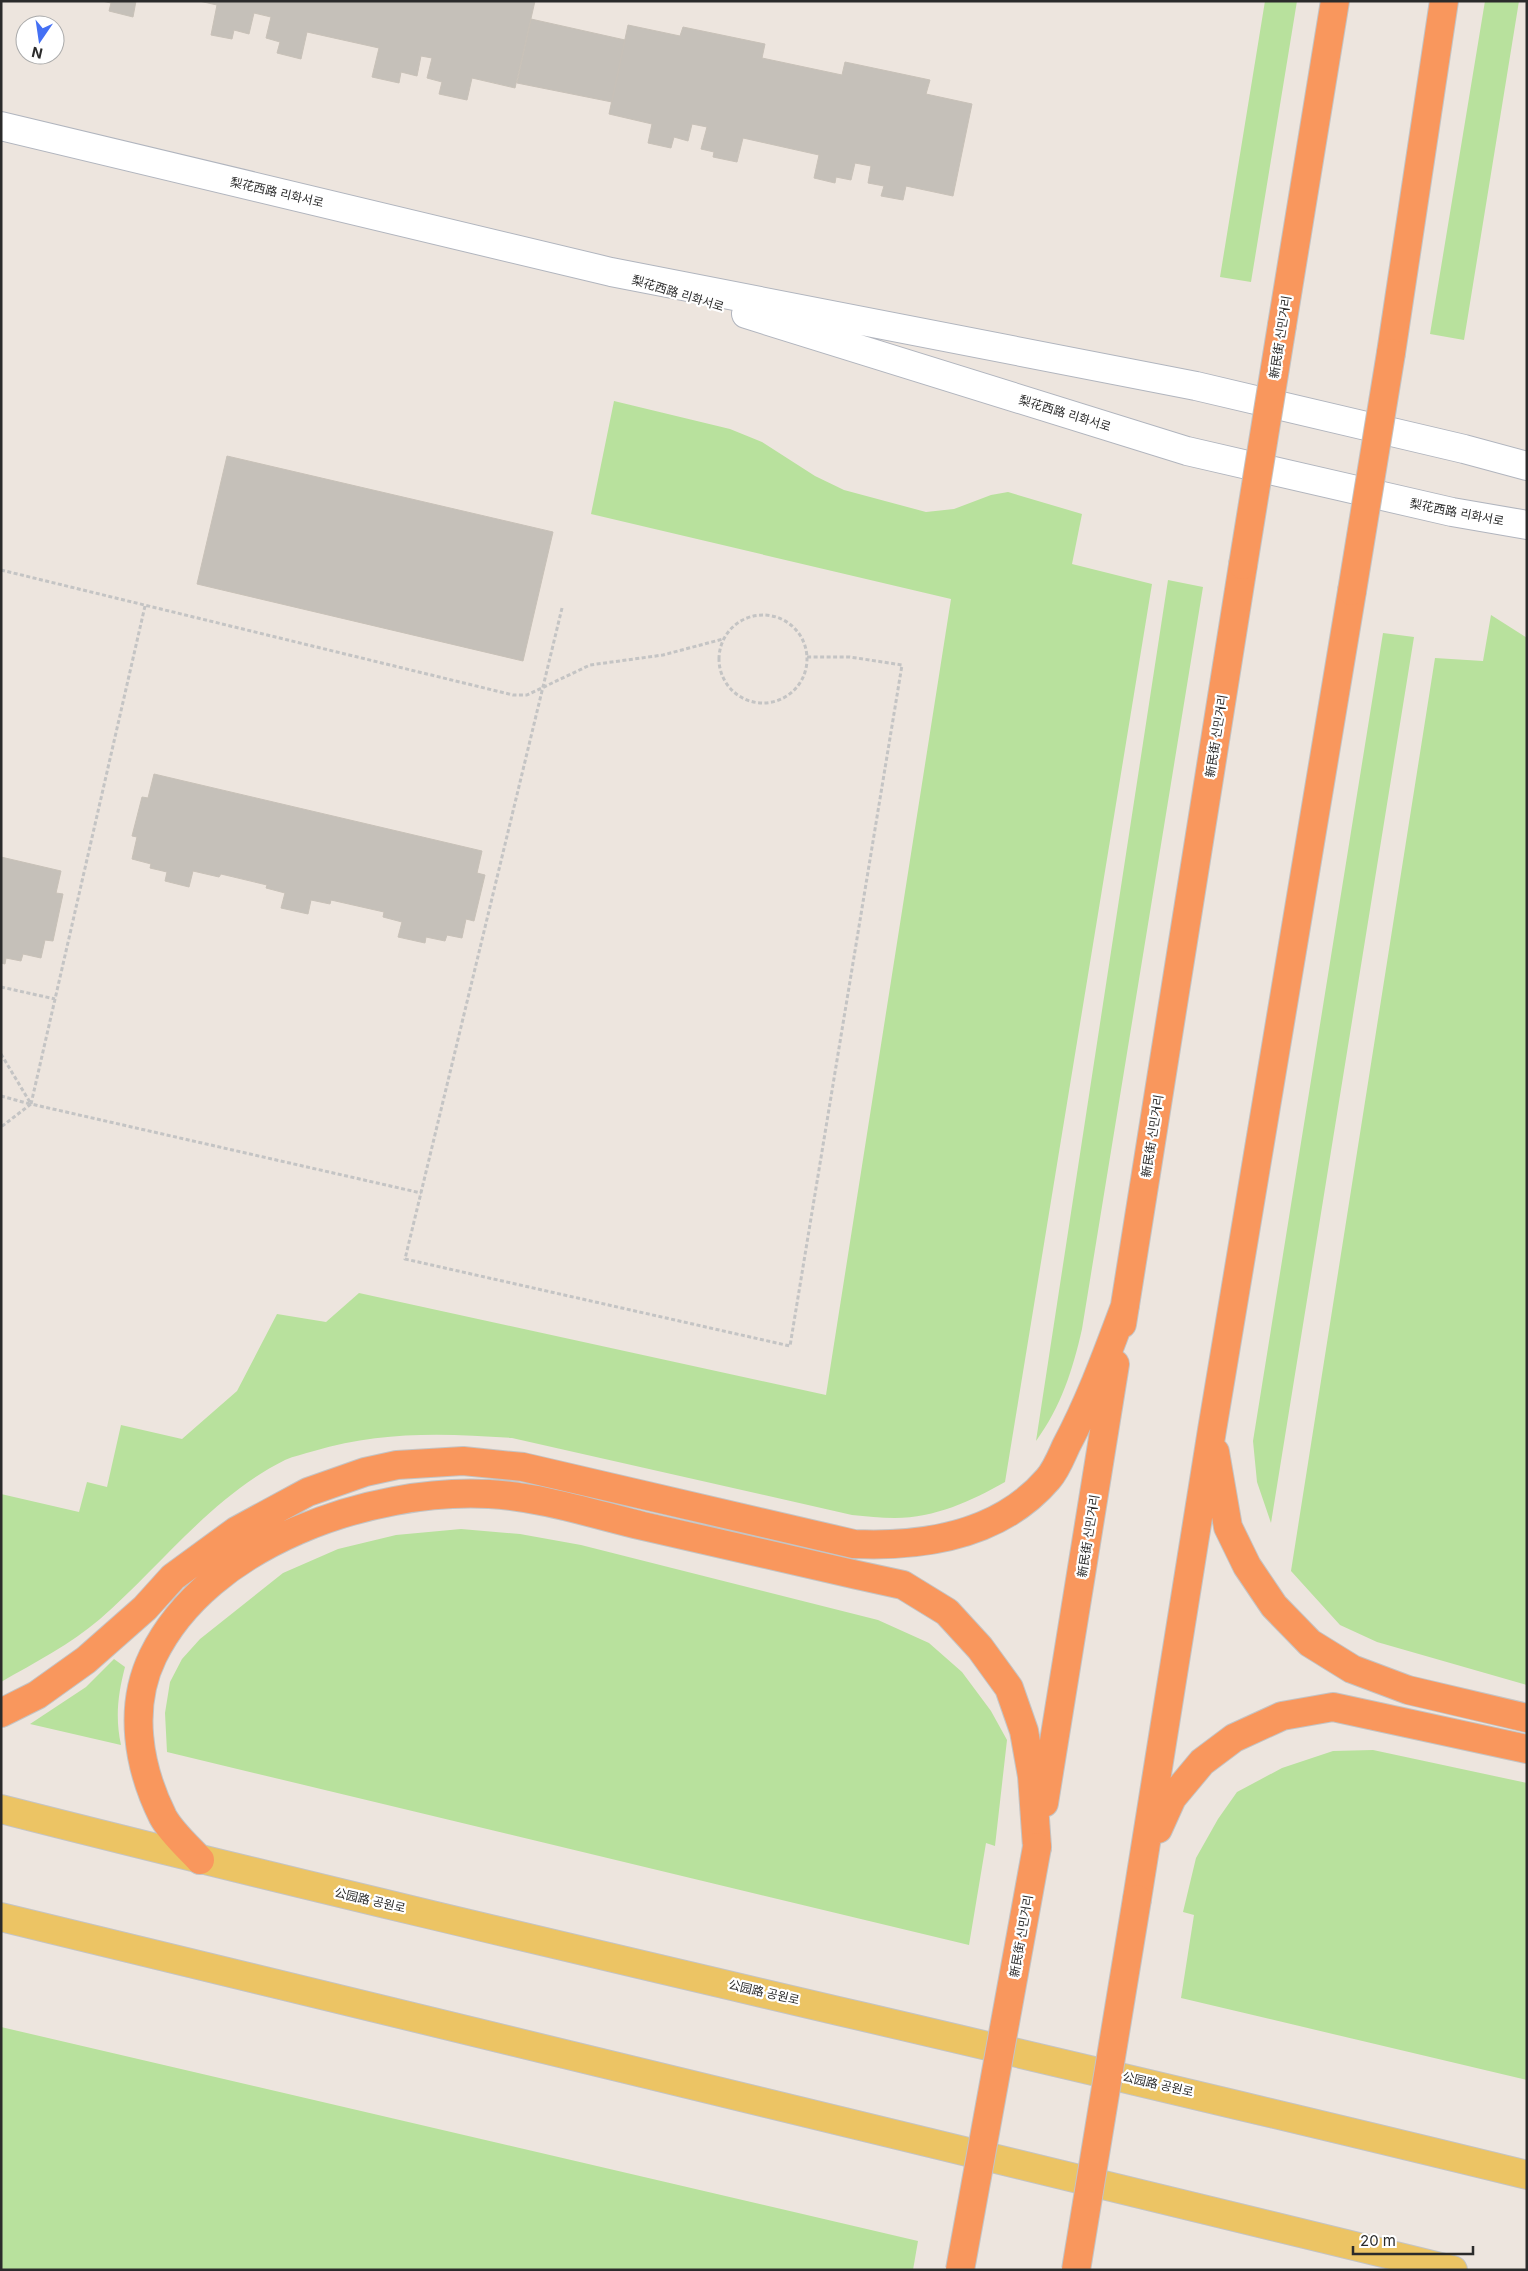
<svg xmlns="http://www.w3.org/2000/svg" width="1528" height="2271" viewBox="0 0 1528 2271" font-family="Inter,'Noto Sans SC','Noto Sans KR',sans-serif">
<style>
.green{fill:#b8e19d}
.building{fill:#c5c0b9;stroke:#c8c1b8}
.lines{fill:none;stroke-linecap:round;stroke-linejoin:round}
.minor-casing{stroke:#b1b5be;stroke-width:30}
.major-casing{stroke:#c4c4c4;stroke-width:30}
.highway-casing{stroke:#c4c4c4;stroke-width:30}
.path{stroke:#c4c4c4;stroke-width:3;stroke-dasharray:4 2.5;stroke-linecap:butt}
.minor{stroke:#fff;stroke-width:28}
.major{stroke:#ecc464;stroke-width:28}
.highway{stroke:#f9975d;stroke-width:28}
.highway-bridge-casing{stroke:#c4c4c4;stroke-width:30;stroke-linecap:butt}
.highway-bridge{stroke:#f9975d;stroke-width:28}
.labels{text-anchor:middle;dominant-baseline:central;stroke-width:4.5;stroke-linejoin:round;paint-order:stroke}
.street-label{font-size:12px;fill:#2b2b2b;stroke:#fff}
</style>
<rect width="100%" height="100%" fill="#ede5de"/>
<!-- green -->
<path class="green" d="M 1265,1 L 1297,1 L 1251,282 L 1220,277 Z
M 1485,1 L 1519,1 L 1464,340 L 1430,334 Z
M 614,401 L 730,429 L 762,442 L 815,476 L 844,490 L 926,512 L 954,509 L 991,495 L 1008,492 L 1082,514 L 1072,564 L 1152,584 L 1005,1482 C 971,1501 935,1518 895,1518 C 881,1518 866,1516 852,1515 L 512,1438 C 444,1433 380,1431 314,1451 C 304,1454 294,1456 285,1460 C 211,1497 161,1566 100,1619 C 71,1644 34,1663 1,1682 L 1,1494 L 79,1512 L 87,1482 L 107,1487 L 121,1425 L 182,1439 L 237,1391 L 277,1314 L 326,1322 L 359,1293 L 826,1395 L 951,599 L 591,514 Z
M 1168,580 L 1203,587 L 1082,1329 C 1073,1369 1061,1407 1036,1441 Z
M 1491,615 L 1527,638 L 1527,1685 L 1377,1642 L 1340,1625 L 1291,1571 L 1435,658 L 1483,661 Z
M 1383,633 L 1414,637 L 1271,1523 L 1257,1482 L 1253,1441 Z
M 461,1529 L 520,1534 L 581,1545 L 878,1620 L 929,1643 L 962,1672 L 991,1711 L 1007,1740 L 995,1846 L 986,1843 L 969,1945 L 167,1752 L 165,1713 L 170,1682 L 182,1659 L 200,1639 L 283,1573 L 338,1549 L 396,1535 Z
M 114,1659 L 125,1667 C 118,1694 115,1717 121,1745 L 30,1724 L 86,1687 Z
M 1373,1750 L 1527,1783 L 1527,2080 L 1181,1998 L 1194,1915 L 1183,1912 L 1196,1858 L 1218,1819 L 1237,1792 L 1282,1768 L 1333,1751 Z
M 1,2027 L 918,2241 L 913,2270 L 1,2270 Z"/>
<!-- building -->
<path class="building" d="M 102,1 L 136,1 L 133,17 L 109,11 L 111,3 Z
M 199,1 L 535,1 L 515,88 L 472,78 L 467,100 L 439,94 L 442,82 L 427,78 L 432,58 L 421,56 L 417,76 L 401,72 L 399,83 L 372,77 L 379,48 L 307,32 L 301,59 L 277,53 L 280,42 L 266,38 L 271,17 L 254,13 L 249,34 L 234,30 L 232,39 L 211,35 L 217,5 Z
M 531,19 L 625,40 L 612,102 L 517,83 Z
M 628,25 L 680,36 L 683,27 L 765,44 L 762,58 L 842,75 L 845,62 L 930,80 L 926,94 L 972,104 L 953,196 L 906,186 L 903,200 L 881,196 L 884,186 L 868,183 L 871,166 L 855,163 L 851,180 L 836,177 L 835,183 L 814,178 L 819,155 L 743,138 L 737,162 L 713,157 L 714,152 L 701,149 L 707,127 L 692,124 L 688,141 L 674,137 L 671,148 L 648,143 L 652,124 L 609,114 Z
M 227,456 L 553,532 L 523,661 L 197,584 Z
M 154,774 L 482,851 L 477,873 L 485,875 L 474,921 L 466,919 L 462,938 L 447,935 L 445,941 L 426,937 L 425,943 L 398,937 L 402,922 L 383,917 L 384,912 L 331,900 L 330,904 L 311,900 L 308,914 L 281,908 L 285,893 L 266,888 L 267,885 L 221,874 L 219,877 L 193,871 L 189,887 L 165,881 L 167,872 L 150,868 L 151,864 L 132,859 L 137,837 L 132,836 L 142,797 L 148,798 Z
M 1,857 L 61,871 L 56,893 L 63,894 L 53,941 L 45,940 L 41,958 L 23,954 L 21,961 L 6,958 L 5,964 L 1,963 Z"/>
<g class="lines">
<!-- minor casing -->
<g class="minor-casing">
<path id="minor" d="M 1,126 L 611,272 L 1196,386 L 1464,449 L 1527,466
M 746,314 L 1187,451 L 1452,512 L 1527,525"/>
</g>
<!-- major casing -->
<g class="major-casing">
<path id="major" d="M 1,1809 C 508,1938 1019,2050 1527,2175
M 1,1917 L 1453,2270"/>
</g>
<!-- highway casing -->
<g class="highway-casing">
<path id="highway" d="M 1282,325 L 1335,1
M 1391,353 L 1444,1
M 1122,1324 L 1243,565
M 1215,1452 L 1228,1527 L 1247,1566 L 1274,1606 L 1310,1643 L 1352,1669 L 1408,1690 L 1527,1718
M 1,1713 L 37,1695 L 86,1660 L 145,1608 L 173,1577 L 236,1531 L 308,1492 L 365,1472 L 397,1465 L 463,1461 L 523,1467 L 854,1544 C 924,1547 1000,1535 1048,1479 C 1056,1470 1061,1457 1066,1446 C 1090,1401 1107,1354 1125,1306
M 1044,1803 L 1115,1364
M 1158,1829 L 1172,1798 L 1202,1762 L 1234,1738 L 1282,1716 L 1333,1707 L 1527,1749
M 200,1860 C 188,1847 171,1832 163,1817 C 138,1767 128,1707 153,1656 C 208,1543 371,1488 489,1494 C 541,1497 593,1514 643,1526 C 729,1546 816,1566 903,1585 L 947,1612 L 980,1648 L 1009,1688 L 1024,1731 L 1032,1776 L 1037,1847
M 1137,1899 L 1212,1430 L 1352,591"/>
</g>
<!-- path -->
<path class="path" d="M 1,570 L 513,695 L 527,695 L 590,665 L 663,655 L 723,639
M 145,606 L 31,1104 L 421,1193
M 562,608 L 405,1259 L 790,1346 L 902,665 L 850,657 L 806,657
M719 659a44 44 0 1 1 88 0a44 44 0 1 1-88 0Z
M 1,987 L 55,999
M 1,1054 L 31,1104 L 1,1127
M 1,1096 L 30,1104"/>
<!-- minor -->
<use href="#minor" class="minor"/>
<!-- major -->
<use href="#major" class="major"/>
<!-- highway -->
<use href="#highway" class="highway"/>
<!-- highway-bridge casing -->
<g class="highway-bridge-casing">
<path id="highway-bridge" d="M 1243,565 L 1282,325
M 1352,591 L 1391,353
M 960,2270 L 1037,1847
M 1076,2270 L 1137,1899"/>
</g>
<!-- highway-bridge -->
<use href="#highway-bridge" class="highway-bridge"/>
</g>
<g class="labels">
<!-- street labels -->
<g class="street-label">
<text transform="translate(277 192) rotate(13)">梨花西路 리화서로</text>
<text transform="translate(678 293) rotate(17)">梨花西路 리화서로</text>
<text transform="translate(1280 337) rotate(-81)">新民街 신민거리</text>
<text transform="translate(1065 413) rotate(17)">梨花西路 리화서로</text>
<text transform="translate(1457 512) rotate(11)">梨花西路 리화서로</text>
<text transform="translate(1216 736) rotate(-81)">新民街 신민거리</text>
<text transform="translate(1152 1136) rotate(-81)">新民街 신민거리</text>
<text transform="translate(1088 1536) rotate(-81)">新民街 신민거리</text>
<text transform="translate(370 1900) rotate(13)">公园路 공원로</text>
<text transform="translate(1021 1936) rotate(-80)">新民街 신민거리</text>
<text transform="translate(764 1992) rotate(13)">公园路 공원로</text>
<text transform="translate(1158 2084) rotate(13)">公园路 공원로</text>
</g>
</g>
<!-- border -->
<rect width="1528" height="2271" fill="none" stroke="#2b2b2b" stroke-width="5"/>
<!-- north arrow -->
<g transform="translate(40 40) rotate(193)"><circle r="24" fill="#ffffff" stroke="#aaaaaa"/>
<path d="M0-4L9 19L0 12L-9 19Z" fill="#4470f4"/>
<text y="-8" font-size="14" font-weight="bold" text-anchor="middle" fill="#2b2b2b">N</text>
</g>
<!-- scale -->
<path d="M1353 2246v8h120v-8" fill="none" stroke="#2b2b2b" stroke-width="2.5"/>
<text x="1360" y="2246" font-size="15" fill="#2b2b2b" stroke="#ffffff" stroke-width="4" paint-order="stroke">20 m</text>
</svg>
